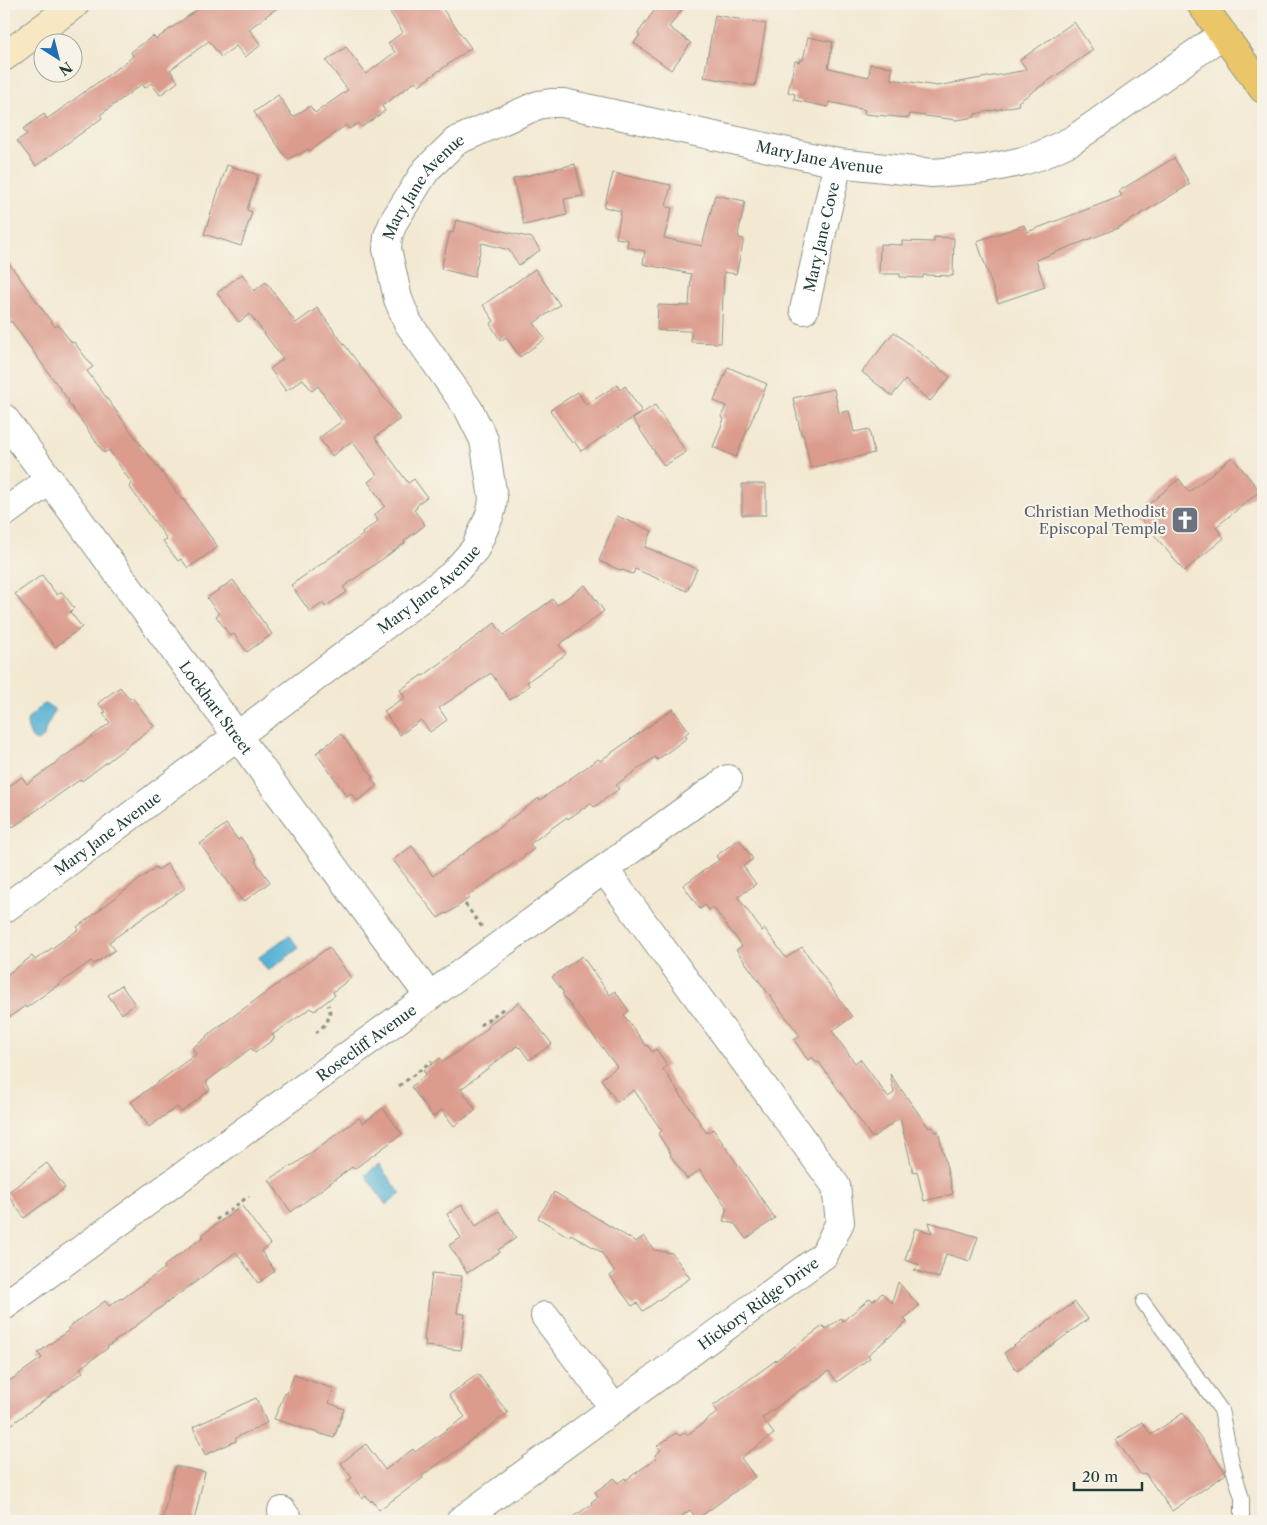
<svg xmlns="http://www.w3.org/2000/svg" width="1267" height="1525" viewBox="0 0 1267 1525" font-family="'Libre Caslon Text',serif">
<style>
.water{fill:#59b2d6;stroke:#3c7885}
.building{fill:#db9b8d}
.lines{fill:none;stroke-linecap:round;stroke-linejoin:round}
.lane-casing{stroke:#899384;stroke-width:16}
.street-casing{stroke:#899384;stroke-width:30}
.secondary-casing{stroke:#899384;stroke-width:30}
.primary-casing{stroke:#899384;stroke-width:30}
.path{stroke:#899384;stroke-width:3;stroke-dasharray:4 4;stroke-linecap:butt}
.lane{stroke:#fff;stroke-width:14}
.street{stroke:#fff;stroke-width:28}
.secondary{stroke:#f7e8c3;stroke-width:28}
.primary{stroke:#ebc669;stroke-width:28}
.labels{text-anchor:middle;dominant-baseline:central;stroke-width:4.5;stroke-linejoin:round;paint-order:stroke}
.street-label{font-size:15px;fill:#1f3d34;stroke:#f7f3e8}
.worship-label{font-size:15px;fill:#5b616d;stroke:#f7f3e8;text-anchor:end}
</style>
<rect width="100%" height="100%" fill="#f7f3e8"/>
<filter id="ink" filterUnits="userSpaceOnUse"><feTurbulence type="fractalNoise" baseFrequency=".02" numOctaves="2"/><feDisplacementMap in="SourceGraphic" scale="10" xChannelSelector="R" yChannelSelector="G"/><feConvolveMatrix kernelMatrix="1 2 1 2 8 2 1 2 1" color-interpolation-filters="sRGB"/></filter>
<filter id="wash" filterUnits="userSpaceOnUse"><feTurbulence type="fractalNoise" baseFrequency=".0096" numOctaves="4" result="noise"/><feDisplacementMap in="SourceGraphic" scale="20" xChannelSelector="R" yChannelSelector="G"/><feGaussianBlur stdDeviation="1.12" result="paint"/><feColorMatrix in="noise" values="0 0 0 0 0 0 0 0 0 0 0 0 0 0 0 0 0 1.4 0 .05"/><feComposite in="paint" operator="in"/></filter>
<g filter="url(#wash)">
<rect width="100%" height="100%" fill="#f3e9d3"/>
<!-- water -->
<path class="water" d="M 46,704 L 54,709 L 54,713 L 46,727 L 44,737 L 38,741 C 33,740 32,739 30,734 C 22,715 31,719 42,705 Z
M 289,935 L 299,948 L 268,971 L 258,958 Z
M 379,1165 L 401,1194 L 386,1205 L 365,1175 Z"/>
<g id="blocks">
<!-- building -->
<path class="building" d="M 205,4 L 282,4 L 249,29 L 261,45 L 245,57 L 236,46 L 221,57 L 209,41 L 170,70 L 178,82 L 160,95 L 151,83 L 145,88 L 142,84 L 100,115 L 102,118 L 36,166 L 17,141 L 27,134 L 23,129 L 44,114 L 47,119 L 126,62 L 133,56 L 131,52 L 153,36 L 156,39 Z
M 399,4 L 439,4 L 471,48 L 419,85 L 416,81 L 382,106 L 385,111 L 362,127 L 359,123 L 349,129 L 346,125 L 310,151 L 308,149 L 300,154 L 297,154 L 288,160 L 254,112 L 278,95 L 293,117 L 310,106 L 315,113 L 348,90 L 326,61 L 346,47 L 366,74 L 395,52 L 388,43 L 403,32 L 389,11 Z
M 659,4 L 686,4 L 669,27 L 691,43 L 671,70 L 634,43 L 640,35 L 638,33 Z
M 715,15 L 766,24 L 755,86 L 704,77 Z
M 1074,22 L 1093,50 L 1018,102 L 1019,105 L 975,114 L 975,117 L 957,120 L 910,114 L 909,118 L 864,114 L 865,110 L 829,102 L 828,107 L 794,100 L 795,94 L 788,92 L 795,61 L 799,62 L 800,60 L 803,60 L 808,37 L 833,42 L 828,68 L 869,77 L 870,64 L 892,67 L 891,79 L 937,86 L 1027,70 L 1020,60 Z
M 1174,158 L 1190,184 L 1118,228 L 1036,260 L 1045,287 L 998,303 L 977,241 L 1024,225 L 1027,232 L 1122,196 L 1119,191 Z
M 575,164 L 583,196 L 564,199 L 567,215 L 524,225 L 513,179 Z
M 227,165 L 258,175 L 247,210 L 252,212 L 241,246 L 204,234 Z
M 613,173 L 671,185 L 666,207 L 672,208 L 664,238 L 702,246 L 715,195 L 745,201 L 738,235 L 739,235 L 739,238 L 744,239 L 736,274 L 724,272 L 721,343 L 691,342 L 691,331 L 657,330 L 658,305 L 689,306 L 691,274 L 643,264 L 645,251 L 627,247 L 628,240 L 616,238 L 621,211 L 604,207 Z
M 456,220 L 532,238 L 540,250 L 519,265 L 509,250 L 482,243 L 474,277 L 441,269 L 450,232 L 453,233 Z
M 934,237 L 954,238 L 953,276 L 923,275 L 923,278 L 900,277 L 900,274 L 879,274 L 880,244 L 902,245 L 902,241 L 934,242 Z
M 4,256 L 55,327 L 58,325 L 72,343 L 74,342 L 93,367 L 87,371 L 148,455 L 149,455 L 182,500 L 183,499 L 218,547 L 188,568 L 181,559 L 178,561 L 163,541 L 167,539 L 129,486 L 132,484 L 109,450 L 104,453 L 68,402 L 69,401 L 11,321 L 4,326 Z
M 535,269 L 560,305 L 534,323 L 545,339 L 520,357 L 506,337 L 501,341 L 490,324 L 494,321 L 483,305 Z
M 242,274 L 254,291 L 266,282 L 296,323 L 317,308 L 400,419 L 375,437 L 408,483 L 414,479 L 427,497 L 419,503 L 419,504 L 416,507 L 417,508 L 414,510 L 425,525 L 404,541 L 405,543 L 343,587 L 347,592 L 325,607 L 323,603 L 310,612 L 291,585 L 363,535 L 362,533 L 378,521 L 374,515 L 385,506 L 368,482 L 377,475 L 352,441 L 332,456 L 319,438 L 342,421 L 318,386 L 312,391 L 303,379 L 286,391 L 270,369 L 283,359 L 250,314 L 239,322 L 217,293 Z
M 894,332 L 950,377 L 930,401 L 905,380 L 892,396 L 862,372 Z
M 728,367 L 767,384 L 736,457 L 713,447 L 724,419 L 721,417 L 726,406 L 714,401 Z
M 617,385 L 620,390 L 625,386 L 642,412 L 581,451 L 574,441 L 572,443 L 550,410 L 578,392 L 586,405 Z
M 834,389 L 839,413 L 849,411 L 854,432 L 869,429 L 874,453 L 811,468 L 803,434 L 801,434 L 793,398 Z
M 655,405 L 686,452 L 664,466 L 633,419 Z
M 1232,457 L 1260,491 L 1216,527 L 1224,538 L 1184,571 L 1137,514 L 1179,479 L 1189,492 Z
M 742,484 L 766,484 L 766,515 L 742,515 Z
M 617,516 L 652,531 L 645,547 L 697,569 L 687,591 L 635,569 L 633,574 L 622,570 L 622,571 L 599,561 Z
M 42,575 L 57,595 L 62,592 L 74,608 L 70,612 L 82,627 L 55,647 L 15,594 Z
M 233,580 L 272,634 L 247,652 L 234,634 L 230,636 L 216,616 L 219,614 L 207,598 Z
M 585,585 L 604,611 L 559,645 L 566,654 L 527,682 L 529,686 L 510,700 L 491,673 L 439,708 L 447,720 L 430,732 L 421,720 L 400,735 L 384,711 L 405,697 L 400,690 L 422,675 L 423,676 L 495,623 L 503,635 L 553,599 L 557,605 Z
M 120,687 L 130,699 L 132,697 L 154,726 L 82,781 L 81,779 L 13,827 L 11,824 L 4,830 L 4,790 L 22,777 L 27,784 L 110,723 L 103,713 L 106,712 L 98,703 Z
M 673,709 L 689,731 L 685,735 L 687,738 L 657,760 L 655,757 L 616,785 L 619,789 L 594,807 L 591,803 L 568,819 L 567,817 L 530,844 L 534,849 L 468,896 L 469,898 L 447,914 L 446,913 L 438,918 L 393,860 L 412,846 L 433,876 L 539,798 L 540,800 L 598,759 L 600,761 Z
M 341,734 L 373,777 L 371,778 L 377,786 L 357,801 L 351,793 L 347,796 L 316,753 Z
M 226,824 L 238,840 L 241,838 L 257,860 L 255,861 L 270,882 L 243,902 L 200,844 Z
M 739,839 L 753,859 L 743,866 L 756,884 L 738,897 L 762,931 L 765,929 L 786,958 L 802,947 L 852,1017 L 832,1031 L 855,1063 L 860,1059 L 888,1097 L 894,1093 L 890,1074 L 929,1128 L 933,1127 L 934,1132 L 938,1131 L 953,1194 L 924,1201 L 917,1171 L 913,1172 L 900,1118 L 872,1138 L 819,1062 L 817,1063 L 812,1057 L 808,1060 L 794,1040 L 800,1036 L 736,950 L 742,946 L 713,907 L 709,910 L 705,905 L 700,909 L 683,885 L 719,860 L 716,856 Z
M 167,864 L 185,888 L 109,942 L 115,950 L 94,964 L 91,961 L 26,1008 L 25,1006 L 4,1021 L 4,977 L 32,956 L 35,960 L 79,929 L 77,927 L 156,867 L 158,870 Z
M 329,947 L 351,978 L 333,992 L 335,995 L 314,1011 L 311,1008 L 272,1035 L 275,1038 L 255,1053 L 251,1048 L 206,1082 L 210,1090 L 181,1112 L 177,1107 L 149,1127 L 131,1102 L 196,1054 L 192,1048 L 207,1037 L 206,1036 Z
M 582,956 L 610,995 L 615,991 L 629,1011 L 624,1015 L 646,1046 L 647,1045 L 652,1052 L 656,1049 L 668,1066 L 663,1069 L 707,1133 L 713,1129 L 775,1218 L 746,1239 L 735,1224 L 723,1221 L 727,1208 L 700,1170 L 687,1179 L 670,1155 L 671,1154 L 658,1134 L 662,1131 L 634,1090 L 617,1102 L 601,1079 L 617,1067 L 562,994 L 564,993 L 552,977 Z
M 121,985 L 135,1004 L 122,1014 L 108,995 Z
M 519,1002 L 552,1044 L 529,1060 L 520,1047 L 519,1048 L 517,1046 L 461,1089 L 476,1110 L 454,1126 L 442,1110 L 433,1117 L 411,1087 L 426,1074 L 423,1071 L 440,1058 L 443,1062 L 475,1039 L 489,1027 L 488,1025 Z
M 383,1108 L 402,1134 L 354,1169 L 352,1167 L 291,1212 L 269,1180 L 290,1166 L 291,1167 L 359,1118 L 363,1123 Z
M 47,1163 L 65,1188 L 24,1218 L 7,1193 Z
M 554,1192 L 636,1242 L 644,1236 L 654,1250 L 672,1253 L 690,1278 L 643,1311 L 637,1303 L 632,1306 L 610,1276 L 615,1272 L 601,1252 L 571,1234 L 569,1237 L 538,1218 Z
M 462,1205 L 476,1226 L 499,1211 L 516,1238 L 498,1250 L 500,1252 L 467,1273 L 449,1245 L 461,1238 L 447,1214 Z
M 242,1206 L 270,1244 L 261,1251 L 275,1271 L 258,1283 L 236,1252 L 107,1347 L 108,1348 L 80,1368 L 83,1372 L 4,1430 L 4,1385 L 42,1358 L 38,1353 L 69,1330 L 68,1328 L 105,1301 L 109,1306 L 121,1298 L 122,1299 L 165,1268 L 164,1266 L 203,1237 L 202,1235 Z
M 929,1222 L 978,1237 L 970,1261 L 946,1254 L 939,1278 L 914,1270 L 920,1265 L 905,1260 L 915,1228 L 932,1233 Z
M 432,1273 L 462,1276 L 457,1313 L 465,1314 L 461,1350 L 425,1346 L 426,1340 L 424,1340 Z
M 898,1282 L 919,1306 L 904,1319 L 907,1322 L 868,1355 L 870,1358 L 837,1382 L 829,1371 L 805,1388 L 804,1387 L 762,1418 L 774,1434 L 741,1458 L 755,1477 L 697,1519 L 690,1510 L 675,1521 L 567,1521 L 592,1504 L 591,1502 L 598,1497 L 595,1492 L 614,1478 L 618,1483 L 625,1478 L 626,1480 L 657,1458 L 655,1455 L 661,1450 L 657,1446 L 676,1433 L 680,1436 L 685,1432 L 687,1435 L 718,1412 L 713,1406 L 823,1326 L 826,1329 L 841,1318 L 843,1321 L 870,1298 L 873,1301 L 882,1293 L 892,1303 Z
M 1075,1302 L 1088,1319 L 1017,1371 L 1004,1353 Z
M 478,1374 L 508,1413 L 422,1476 L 423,1478 L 379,1510 L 372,1500 L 371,1502 L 366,1496 L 362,1499 L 349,1480 L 352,1478 L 341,1463 L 366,1444 L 385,1470 L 413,1449 L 415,1452 L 465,1417 L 449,1395 Z
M 294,1375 L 334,1389 L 329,1403 L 344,1409 L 334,1438 L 274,1419 L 285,1393 L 287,1394 Z
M 256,1398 L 267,1423 L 239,1436 L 236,1438 L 236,1441 L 205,1455 L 193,1427 Z
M 1183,1413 L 1224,1470 L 1226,1474 L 1172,1511 L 1145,1473 L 1141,1475 L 1116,1440 L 1142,1422 L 1151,1435 Z
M 175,1466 L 205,1472 L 194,1521 L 162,1521 Z"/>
</g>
</g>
<g filter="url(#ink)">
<use href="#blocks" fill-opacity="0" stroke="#899384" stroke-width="1"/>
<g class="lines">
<!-- lane casing -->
<g class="lane-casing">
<path id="lane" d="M 1143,1302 L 1221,1410 L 1233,1468 L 1242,1498 L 1242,1521"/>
</g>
<!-- street casing -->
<g class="street-casing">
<g id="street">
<path id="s1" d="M 804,310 L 838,163"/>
<path id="s2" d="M 4,418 C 145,610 286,804 429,996"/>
<path d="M 4,513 L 50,480"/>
<path id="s3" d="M 4,909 L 97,841 L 452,575 L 475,549 L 489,517 L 492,507 L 493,498 L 484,440 L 469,410 L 408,323 L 398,299 L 387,249 L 388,236 L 394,221 L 426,170 L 456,141 L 538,105 L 551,103 L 563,103 L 838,163 L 932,173 L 985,169 L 1019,162 L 1039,156 L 1073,140 L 1223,34"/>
<path id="s4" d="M 4,1306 L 728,779"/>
<path d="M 545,1316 L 614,1408"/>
<path d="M 282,1511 L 289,1521"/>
<path id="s5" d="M 460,1521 L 824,1255 L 840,1222 L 836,1186 L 604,869"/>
</g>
</g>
<!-- secondary casing -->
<g class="secondary-casing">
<path id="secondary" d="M 4,57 L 75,4"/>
</g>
<!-- primary casing -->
<g class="primary-casing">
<path id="primary" d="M 1201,4 L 1263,89"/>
</g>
<!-- path -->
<path class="path" d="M 465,904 L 482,927
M 480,1025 L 503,1009 L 504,1011
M 316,1033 C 324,1026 334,1016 328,1005
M 399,1086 L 432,1061
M 216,1220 L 249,1196"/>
<!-- lane -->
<use href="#lane" class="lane"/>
<!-- street -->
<use href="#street" class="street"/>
<!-- secondary -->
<use href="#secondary" class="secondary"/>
<!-- primary -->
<use href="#primary" class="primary"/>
</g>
</g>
<!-- icons -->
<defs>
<g id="church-square" transform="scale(1.4375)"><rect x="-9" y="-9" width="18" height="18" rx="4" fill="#6b7280" stroke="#f7f3e8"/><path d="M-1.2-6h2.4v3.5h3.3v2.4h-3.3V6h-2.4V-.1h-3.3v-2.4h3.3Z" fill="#fff"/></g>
</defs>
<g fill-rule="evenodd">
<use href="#church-square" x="1185" y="520"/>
</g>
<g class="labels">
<!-- street labels -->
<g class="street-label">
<text stroke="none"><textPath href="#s3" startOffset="1432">Mary Jane Avenue</textPath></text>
<text stroke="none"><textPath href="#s3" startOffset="998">Mary Jane Avenue</textPath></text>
<text stroke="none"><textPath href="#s1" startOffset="75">Mary Jane Cove</textPath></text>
<text stroke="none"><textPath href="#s3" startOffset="532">Mary Jane Avenue</textPath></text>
<text stroke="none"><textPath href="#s2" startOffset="359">Lockhart Street</textPath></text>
<text stroke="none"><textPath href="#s3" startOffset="128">Mary Jane Avenue</textPath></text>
<text stroke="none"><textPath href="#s4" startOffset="448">Rosecliff Avenue</textPath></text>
<text stroke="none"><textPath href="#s5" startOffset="369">Hickory Ridge Drive</textPath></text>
</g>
<!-- worship labels -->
<g class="worship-label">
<text x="1166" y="511">Christian Methodist<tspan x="1166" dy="17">Episcopal Temple</tspan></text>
</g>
</g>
<!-- margin -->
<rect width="1267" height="1525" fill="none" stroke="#f7f3e8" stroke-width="20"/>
<!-- north arrow -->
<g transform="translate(58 58) rotate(144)"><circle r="24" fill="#f7f3e8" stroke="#a1aaa0"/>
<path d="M0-4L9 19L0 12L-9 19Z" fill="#1f6fb2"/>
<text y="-8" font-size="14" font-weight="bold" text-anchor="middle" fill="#1f3d34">N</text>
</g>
<!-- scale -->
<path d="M1074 1482v8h68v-8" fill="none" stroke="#1f3d34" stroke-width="2.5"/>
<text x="1082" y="1482" font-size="15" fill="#1f3d34" stroke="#f7f3e8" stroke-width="4" paint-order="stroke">20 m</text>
</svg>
